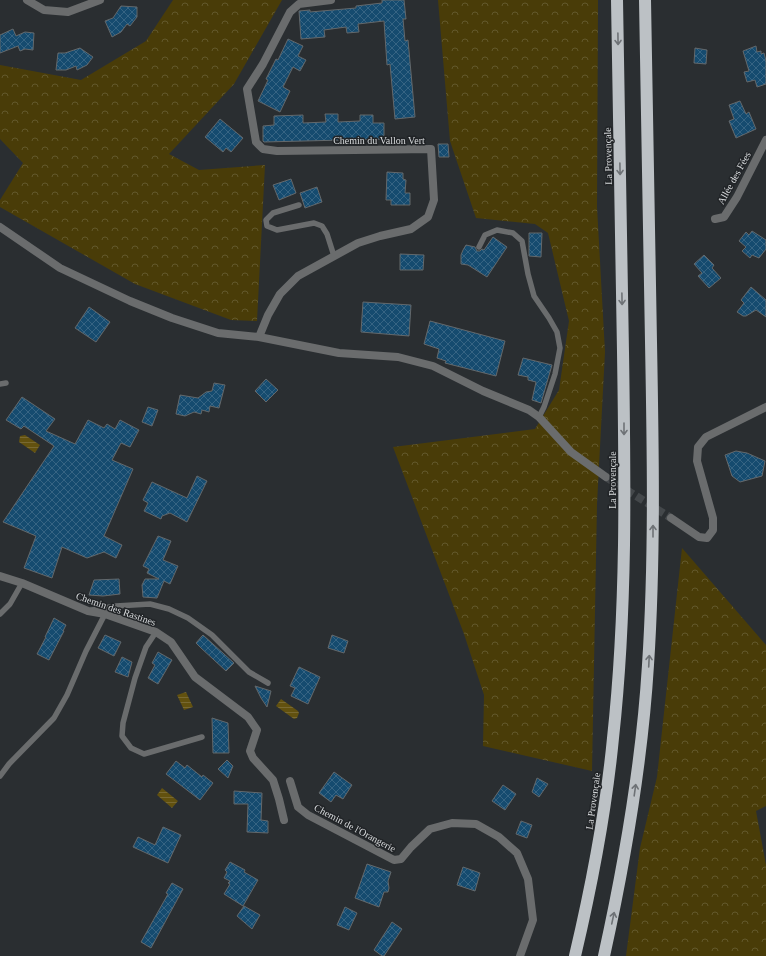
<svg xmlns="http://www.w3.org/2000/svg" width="766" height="956" viewBox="0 0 766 956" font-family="'Times New Roman',serif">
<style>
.forest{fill:url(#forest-crowns)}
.water{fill:url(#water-rules)}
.building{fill:url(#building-cross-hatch);stroke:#63686b}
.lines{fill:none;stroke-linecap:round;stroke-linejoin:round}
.minor-tunnel{stroke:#44484b;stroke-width:8;stroke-dasharray:8 4;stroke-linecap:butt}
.service{stroke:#6a6c6d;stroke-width:5.5}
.minor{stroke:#6a6c6d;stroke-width:8}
.motorway{stroke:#bcc1c5;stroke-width:12}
.oneway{stroke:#6e7276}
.labels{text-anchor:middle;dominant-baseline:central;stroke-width:3;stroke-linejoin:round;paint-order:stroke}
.street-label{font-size:10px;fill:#d8dbdd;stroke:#212427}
</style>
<defs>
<pattern id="forest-crowns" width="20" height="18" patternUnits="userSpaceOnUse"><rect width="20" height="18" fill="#493c08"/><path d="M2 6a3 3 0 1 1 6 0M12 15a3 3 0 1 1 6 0" fill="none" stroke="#62582c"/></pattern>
<pattern id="water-rules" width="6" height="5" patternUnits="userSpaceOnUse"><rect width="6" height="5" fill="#62510f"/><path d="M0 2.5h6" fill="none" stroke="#786932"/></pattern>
<pattern id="building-cross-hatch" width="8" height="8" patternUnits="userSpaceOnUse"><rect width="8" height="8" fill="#154b6f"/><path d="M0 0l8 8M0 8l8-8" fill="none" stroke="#366483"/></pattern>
</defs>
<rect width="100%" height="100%" fill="#2a2e31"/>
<!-- forest -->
<path class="forest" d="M 173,0 L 282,0 L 234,84 L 169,154 L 199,170 L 265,165 L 257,321 L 231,320 L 135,284 L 0,207 L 0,200 L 23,163 L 0,139 L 0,65 L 81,80 L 146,41 Z
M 438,0 L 598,0 L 597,207 L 605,352 L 597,504 L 592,771 L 483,746 L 484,695 L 464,634 L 393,447 L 535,429 L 559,390 L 569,321 L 548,233 L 535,224 L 476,218 L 450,141 Z
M 682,548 L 766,645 L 766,806 L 756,811 L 766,865 L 766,956 L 626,956 L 640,848 L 657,777 Z"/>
<!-- water -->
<path class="water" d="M 25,435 L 40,445 L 35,453 L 19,442 L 20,436 Z
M 186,692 L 193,707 L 184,710 L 177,695 Z
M 281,699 L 298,711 L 299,713 L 297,718 L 294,719 L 276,706 Z
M 162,788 L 178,801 L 172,808 L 157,795 Z"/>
<!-- building -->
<path class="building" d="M 382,0 L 404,0 L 406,19 L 403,19 L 405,41 L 408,40 L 415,117 L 395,119 L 390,64 L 387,65 L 384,21 L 358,24 L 359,32 L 347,33 L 346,27 L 324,30 L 325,37 L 301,39 L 299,11 L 310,10 L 310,12 L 356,8 L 356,6 L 382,3 Z
M 121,6 L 137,7 L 137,17 L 130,26 L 127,24 L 121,32 L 112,37 L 105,21 L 113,18 Z
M 13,29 L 16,36 L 25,32 L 34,33 L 33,50 L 25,49 L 20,51 L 18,46 L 0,53 L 0,35 Z
M 288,39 L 303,46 L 298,56 L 306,60 L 300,71 L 293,67 L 283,87 L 290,91 L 280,112 L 258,101 L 268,80 L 266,79 L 276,59 L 278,60 Z
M 756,46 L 757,52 L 761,51 L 761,54 L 764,53 L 766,61 L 766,84 L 757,87 L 755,80 L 747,82 L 744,72 L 749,71 L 743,51 Z
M 80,48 L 93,57 L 87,65 L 77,70 L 76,66 L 66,70 L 56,70 L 58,53 L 65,53 Z
M 695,48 L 707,50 L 706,64 L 694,63 Z
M 740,101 L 746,114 L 749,112 L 756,129 L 736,138 L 729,121 L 734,119 L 729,105 Z
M 325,114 L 338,114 L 338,122 L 360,121 L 360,115 L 373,115 L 373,123 L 384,123 L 384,139 L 264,142 L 263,141 L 263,126 L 274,125 L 274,116 L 303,115 L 303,123 L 326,122 Z
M 220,119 L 243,138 L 231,152 L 226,148 L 223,152 L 205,137 Z
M 438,144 L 448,144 L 449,157 L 439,157 Z
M 387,172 L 403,173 L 403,179 L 406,180 L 405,193 L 410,193 L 410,205 L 391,205 L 391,200 L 386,200 Z
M 291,179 L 296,193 L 279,200 L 273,185 Z
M 317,187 L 322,202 L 305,208 L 300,193 Z
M 752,231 L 766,240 L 766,249 L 759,258 L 752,255 L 750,258 L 742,251 L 746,247 L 739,241 L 746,232 L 749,235 Z
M 529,233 L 542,233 L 541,257 L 529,256 Z
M 493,237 L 507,247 L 487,277 L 468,265 L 461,264 L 461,255 L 463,250 L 466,245 L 475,247 L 477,251 L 480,251 L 482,249 L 484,250 Z
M 400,254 L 424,255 L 423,270 L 400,270 Z
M 704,255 L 714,265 L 712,268 L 721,278 L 709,288 L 698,276 L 702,273 L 694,264 Z
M 751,287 L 766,300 L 766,317 L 756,310 L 746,316 L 743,316 L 737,312 L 744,303 L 741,300 Z
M 363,302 L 411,305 L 409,336 L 361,332 Z
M 89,307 L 110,322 L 96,342 L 75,328 Z
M 430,321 L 505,341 L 496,376 L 445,363 L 446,361 L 437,358 L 439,349 L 424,344 Z
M 523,358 L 552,365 L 541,403 L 532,400 L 536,382 L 528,380 L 528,377 L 518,375 Z
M 266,379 L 278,390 L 266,402 L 255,391 Z
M 214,383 L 225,385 L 219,408 L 210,406 L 209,412 L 202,410 L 201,414 L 194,412 L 185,416 L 176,414 L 180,395 L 198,398 L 206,392 L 212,391 Z
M 22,397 L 55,419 L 46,431 L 75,444 L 88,420 L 104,428 L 107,424 L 115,429 L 120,420 L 139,430 L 130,447 L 121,443 L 112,460 L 133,469 L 104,536 L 122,545 L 116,558 L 104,552 L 87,558 L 62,547 L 52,578 L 24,568 L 36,536 L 3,522 L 54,446 L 24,426 L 21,429 L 6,420 Z
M 148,407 L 158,410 L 152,426 L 142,422 Z
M 736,451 L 747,453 L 765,461 L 762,476 L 740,482 L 732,476 L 725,455 Z
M 197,476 L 207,481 L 187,522 L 170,513 L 162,516 L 161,519 L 144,511 L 148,503 L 143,500 L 152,482 L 187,498 Z
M 158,536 L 171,541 L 163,560 L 178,566 L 170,584 L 164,581 L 157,598 L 143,597 L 142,585 L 145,579 L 159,579 L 147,573 L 149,569 L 143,566 Z
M 119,579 L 120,594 L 103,596 L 89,595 L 94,580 Z
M 54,618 L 66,625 L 63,631 L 64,631 L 49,660 L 37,654 L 46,637 L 45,637 Z
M 105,635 L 121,642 L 114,656 L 98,648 Z
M 203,635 L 234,663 L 226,671 L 201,648 L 196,643 L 202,636 Z
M 332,635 L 348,641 L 344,653 L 328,648 Z
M 158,652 L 172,660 L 158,684 L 148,678 L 155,665 L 152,663 Z
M 122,657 L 132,662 L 128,677 L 115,672 Z
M 299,667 L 320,677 L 308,704 L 291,696 L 295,688 L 290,686 Z
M 255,686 L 271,691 L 267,707 L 261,698 Z
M 212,718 L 228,723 L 229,753 L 213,753 Z
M 227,760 L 233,766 L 228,778 L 218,769 Z
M 176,761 L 185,768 L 187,765 L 202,777 L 203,775 L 213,783 L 200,800 L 166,774 Z
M 334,772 L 352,785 L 343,799 L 336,795 L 331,802 L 319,793 Z
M 537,778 L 548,784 L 539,797 L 532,792 Z
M 503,785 L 516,794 L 505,810 L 492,801 Z
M 234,791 L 262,793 L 261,820 L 268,821 L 268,833 L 247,832 L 248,804 L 234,804 Z
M 521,821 L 532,825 L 527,838 L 516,834 Z
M 163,827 L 181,835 L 168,863 L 133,847 L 138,837 L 155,845 Z
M 230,862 L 245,870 L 244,872 L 258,880 L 243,906 L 224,894 L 230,884 L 228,883 L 230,881 L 224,878 L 227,872 L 225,870 Z
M 367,864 L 391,872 L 388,881 L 389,888 L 388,892 L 384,892 L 379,907 L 355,898 Z
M 463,867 L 480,873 L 475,891 L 457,885 Z
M 172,883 L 183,889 L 151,948 L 141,942 L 168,894 L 166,893 Z
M 244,906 L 260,915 L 252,929 L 237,916 Z
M 345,907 L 357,913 L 349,930 L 337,925 Z
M 392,922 L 402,929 L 384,956 L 382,956 L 374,950 Z"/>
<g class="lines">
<!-- minor-tunnel -->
<path class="minor-tunnel" d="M 606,477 L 671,518"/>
<!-- service -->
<path class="service" d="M 299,205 L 273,213 L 266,220 L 267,226 L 277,230 L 314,223 L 322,226 L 327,234 L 334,256
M 479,247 L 485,235 L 497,230 L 513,233 L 522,241 L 528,274 L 534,296 L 549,318 L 557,332 L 560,348 L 555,374 L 544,407 L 539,417
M 0,384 L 6,383
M 92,610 L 116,606 L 150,604 L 169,609 L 188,618 L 212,635 L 249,672 L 268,683
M 0,614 L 10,604 L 22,583
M 156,632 L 146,647 L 135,678 L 123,723 L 122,736 L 131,748 L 144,754 L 202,737
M 0,776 L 9,764 L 54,718 L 67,695 L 86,651 L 105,614"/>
<!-- minor -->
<path class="minor" d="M 27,0 L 44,10 L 68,12 L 100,0
M 715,219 L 724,217 L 737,197 L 766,140
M 0,227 L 60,268 L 130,301 L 172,318 L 218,333 L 259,337 L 339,353 L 398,357 L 433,366 L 483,391 L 529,410 L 539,417 L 571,452 L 606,477
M 259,337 L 268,315 L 280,294 L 298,276 L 358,243 L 380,236 L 411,229 L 428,217 L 434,200 L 431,149 L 277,151 L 263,149 L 256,142 L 247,89 L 263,64 L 290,12 L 299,4 L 331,0
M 671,518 L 699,537 L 707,538 L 713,530 L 713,518 L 697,461 L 698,447 L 706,437 L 766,407
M 0,576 L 22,583 L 88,611 L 105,614 L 156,632 L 171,642 L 195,677 L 248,717 L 257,730 L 250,751 L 253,758 L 273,780 L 279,799 L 284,820
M 290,781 L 298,807 L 308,815 L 394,860 L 401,859 L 411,847 L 430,829 L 452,823 L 476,824 L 499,837 L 517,853 L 528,879 L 533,920 L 520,956"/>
<!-- motorway -->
<path class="motorway" d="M 575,956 C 592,884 606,811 613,738 C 627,610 625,481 623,352 C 621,235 619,117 617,0
M 604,956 C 625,861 642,763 648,665 C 655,558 653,450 651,342 C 649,228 647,114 645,0"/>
</g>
<!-- one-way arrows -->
<defs><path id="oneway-shaft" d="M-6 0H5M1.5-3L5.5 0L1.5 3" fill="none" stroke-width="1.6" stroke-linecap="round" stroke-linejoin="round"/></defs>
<g class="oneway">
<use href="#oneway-shaft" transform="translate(618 39) rotate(89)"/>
<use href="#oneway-shaft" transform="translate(620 169) rotate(89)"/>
<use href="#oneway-shaft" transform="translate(622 299) rotate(89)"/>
<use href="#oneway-shaft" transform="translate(624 429) rotate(90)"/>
<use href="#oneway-shaft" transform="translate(653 531) rotate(-90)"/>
<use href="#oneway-shaft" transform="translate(649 661) rotate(-87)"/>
<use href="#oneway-shaft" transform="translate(635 790) rotate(-82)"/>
<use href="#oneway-shaft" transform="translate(613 918) rotate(-78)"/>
</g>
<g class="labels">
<!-- street labels -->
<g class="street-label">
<text x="379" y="140">Chemin du Vallon Vert</text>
<text transform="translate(608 156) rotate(-91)">La Provençale</text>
<text transform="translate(734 178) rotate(-61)">Allée des Fées</text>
<text transform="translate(612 480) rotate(-90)">La Provençale</text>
<text transform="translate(116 609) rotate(19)">Chemin des Rastines</text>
<text transform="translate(593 801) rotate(-82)">La Provençale</text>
<text transform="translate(355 828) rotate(28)">Chemin de l'Orangerie</text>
</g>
</g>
</svg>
